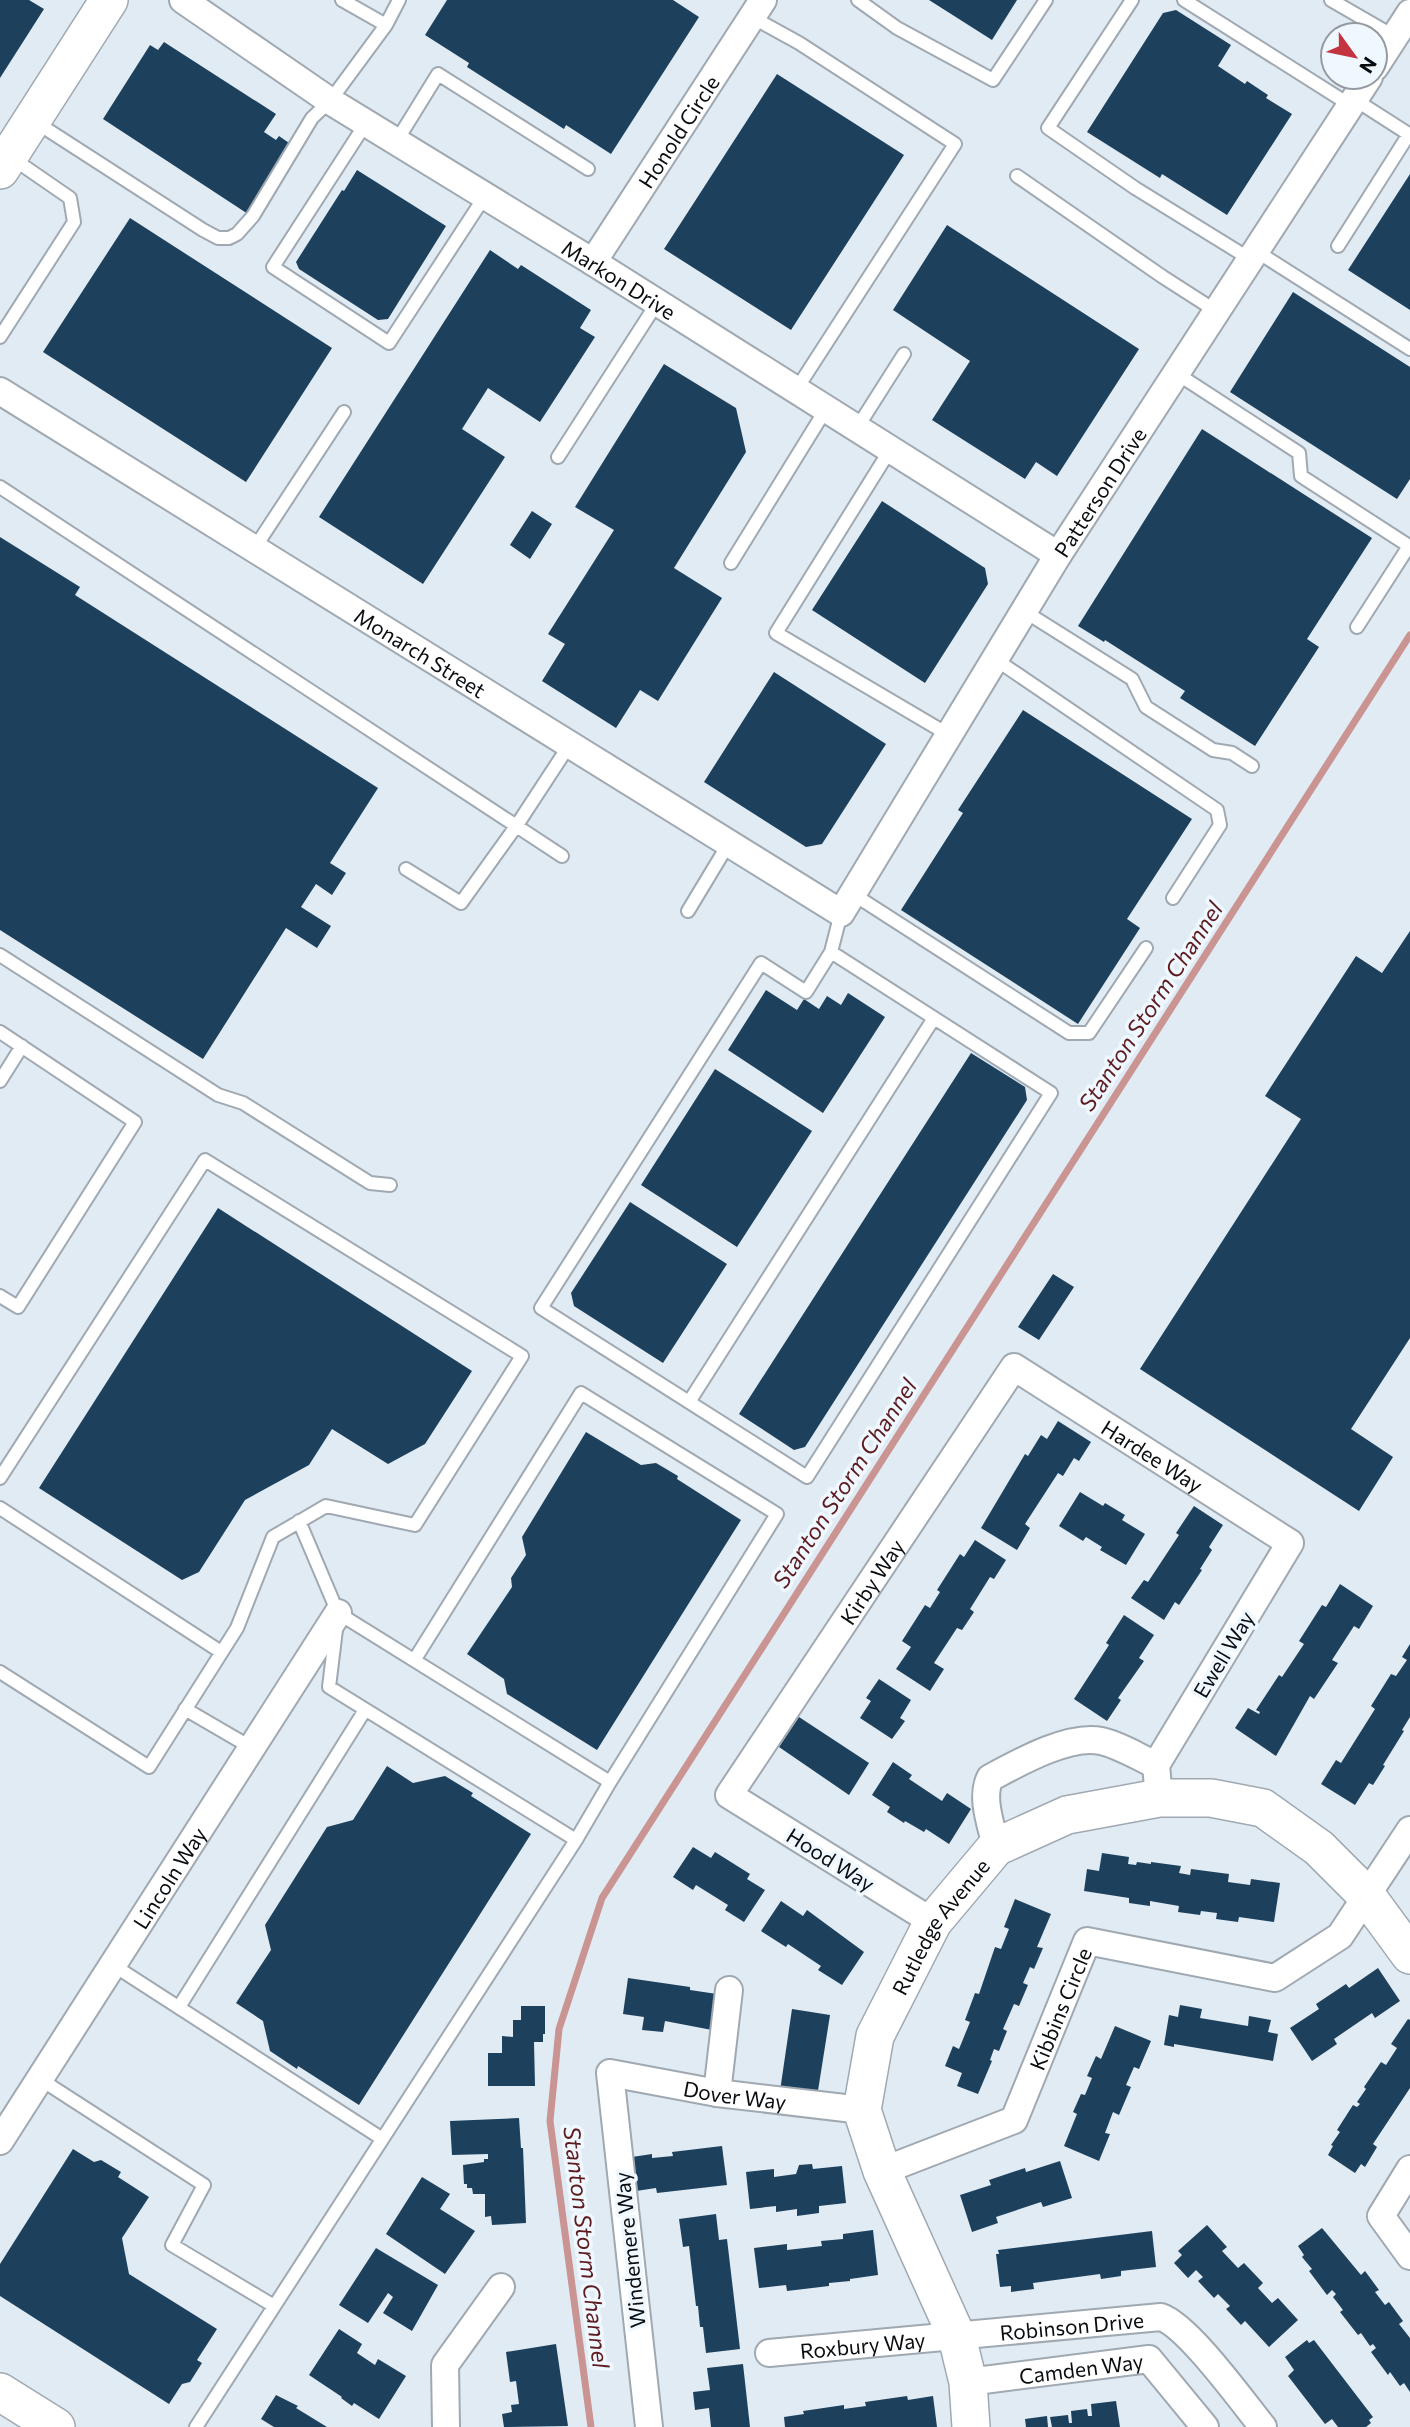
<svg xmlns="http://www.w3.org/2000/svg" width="1410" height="2427" viewBox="0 0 1410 2427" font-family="Commissioner,sans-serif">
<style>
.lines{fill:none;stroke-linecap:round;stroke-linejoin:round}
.stream{stroke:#c99492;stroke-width:7}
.building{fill:#1d405d}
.lane-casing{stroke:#a0a9b1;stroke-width:16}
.street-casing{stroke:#a0a9b1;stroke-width:30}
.secondary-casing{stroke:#a0a9b1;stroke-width:40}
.lane{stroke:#fff;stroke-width:12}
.street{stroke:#fff;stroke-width:26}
.secondary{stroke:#fff;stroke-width:37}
.labels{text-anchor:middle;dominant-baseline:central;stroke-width:7;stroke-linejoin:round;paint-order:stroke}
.street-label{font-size:21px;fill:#0a0d10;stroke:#f0f8ff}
.water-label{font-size:23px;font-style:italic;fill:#5d1b1f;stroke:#f0f8ff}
</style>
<rect width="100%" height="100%" fill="#e1ebf3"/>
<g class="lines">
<!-- stream -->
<path class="stream" d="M 591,2427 L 550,2121 L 559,2029 L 602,1898 L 1410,635"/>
</g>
<!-- building -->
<path class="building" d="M 0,0 L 29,0 L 44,9 L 0,78 Z
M 447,0 L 673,0 L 699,17 L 611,154 L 566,125 L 564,129 L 467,67 L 469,63 L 425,35 Z
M 929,0 L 1017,0 L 992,40 Z
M 1176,10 L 1231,45 L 1218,66 L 1245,84 L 1247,81 L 1268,95 L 1266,98 L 1292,114 L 1227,215 L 1162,174 L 1160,178 L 1087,132 L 1163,13 Z
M 164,42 L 276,114 L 264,132 L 276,140 L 279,136 L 292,145 L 248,214 L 103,119 L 150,45 L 158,50 Z
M 777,74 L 904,155 L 791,330 L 664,249 Z
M 357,170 L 446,226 L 388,319 L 378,320 L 299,269 L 296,262 L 342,190 L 344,191 Z
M 1410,174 L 1410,310 L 1348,270 Z
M 130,218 L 332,348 L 246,482 L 43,352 Z
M 947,225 L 1139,349 L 1057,476 L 1036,462 L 1025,479 L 932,420 L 970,361 L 893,310 Z
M 490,250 L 518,269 L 521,265 L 591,310 L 580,328 L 595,337 L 540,422 L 488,388 L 462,429 L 505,457 L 423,584 L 319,517 Z
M 1293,292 L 1410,367 L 1410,479 L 1397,499 L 1230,392 Z
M 664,364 L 736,408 L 746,452 L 674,568 L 722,598 L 658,701 L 640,690 L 616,728 L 542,681 L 565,644 L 548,634 L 614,530 L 575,507 Z
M 1202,429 L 1372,538 L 1307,639 L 1319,647 L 1255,746 L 1180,698 L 1185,691 L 1105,640 L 1104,642 L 1078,626 Z
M 882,501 L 985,568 L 988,584 L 925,683 L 812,610 Z
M 532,511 L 552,524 L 530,559 L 510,545 Z
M 0,537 L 80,587 L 75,595 L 378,788 L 330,863 L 346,873 L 332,895 L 316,884 L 301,907 L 331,926 L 317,948 L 286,928 L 203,1059 L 0,930 Z
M 774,672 L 886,744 L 822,844 L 806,847 L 704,782 Z
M 1023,710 L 1192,819 L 1127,919 L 1140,928 L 1078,1024 L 901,910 L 963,813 L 958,810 Z
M 1410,931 L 1410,1338 L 1351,1429 L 1393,1457 L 1359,1511 L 1140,1369 L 1301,1119 L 1265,1096 L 1356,956 L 1382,973 Z
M 766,990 L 797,1010 L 804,999 L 819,1009 L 827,996 L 841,1005 L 848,993 L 885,1017 L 823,1113 L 728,1050 Z
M 971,1053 L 1025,1087 L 1027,1100 L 805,1447 L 794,1450 L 739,1414 Z
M 715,1069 L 812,1131 L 737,1247 L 641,1185 Z
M 630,1202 L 727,1264 L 663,1363 L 574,1306 L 571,1293 Z
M 218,1208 L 472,1371 L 425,1444 L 388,1464 L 332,1429 L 309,1465 L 245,1500 L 199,1572 L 182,1580 L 39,1488 Z
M 1053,1274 L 1074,1287 L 1039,1340 L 1018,1327 Z
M 1058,1421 L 1091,1442 L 1079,1461 L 1074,1458 L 1063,1476 L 1058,1473 L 1025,1524 L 1030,1528 L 1017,1550 L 981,1528 L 1025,1454 L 1028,1456 L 1041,1435 L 1047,1439 Z
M 586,1432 L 641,1465 L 656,1463 L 678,1476 L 677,1479 L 741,1520 L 597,1750 L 507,1694 L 504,1679 L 467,1654 L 512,1587 L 511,1578 L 526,1555 L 522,1537 Z
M 1080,1492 L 1103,1506 L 1105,1503 L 1125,1515 L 1122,1520 L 1145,1534 L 1126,1565 L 1100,1550 L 1102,1547 L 1086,1537 L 1083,1541 L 1059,1526 Z
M 1194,1506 L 1223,1525 L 1209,1547 L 1212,1550 L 1200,1569 L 1202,1570 L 1179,1605 L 1175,1602 L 1164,1620 L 1131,1598 L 1144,1580 L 1148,1582 L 1179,1535 L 1176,1533 Z
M 975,1540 L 1006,1560 L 994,1579 L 990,1577 L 970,1609 L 974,1612 L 962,1630 L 957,1628 L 934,1663 L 944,1669 L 930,1691 L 896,1669 L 911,1647 L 902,1641 L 925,1605 L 930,1608 L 940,1592 L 937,1590 L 960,1554 L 964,1557 Z
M 1340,1584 L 1373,1606 L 1359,1629 L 1354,1626 L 1332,1660 L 1338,1663 L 1314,1699 L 1310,1696 L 1276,1756 L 1235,1728 L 1248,1708 L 1259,1714 L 1260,1712 L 1256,1710 L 1279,1675 L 1282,1677 L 1304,1644 L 1299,1641 L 1322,1605 L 1326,1607 Z
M 1124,1615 L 1154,1635 L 1139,1658 L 1144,1661 L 1118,1698 L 1121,1700 L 1107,1721 L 1074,1699 L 1109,1645 L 1106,1643 Z
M 1410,1644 L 1410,1717 L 1402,1730 L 1404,1731 L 1383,1765 L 1385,1766 L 1373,1785 L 1369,1783 L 1355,1805 L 1321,1784 L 1336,1760 L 1341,1763 L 1375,1709 L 1371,1706 L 1391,1674 L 1396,1676 L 1407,1660 L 1402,1657 Z
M 879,1679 L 911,1700 L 900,1718 L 905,1721 L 892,1739 L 860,1718 L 871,1701 L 866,1698 Z
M 799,1717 L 869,1763 L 849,1795 L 779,1747 Z
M 893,1762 L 912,1775 L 909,1779 L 942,1801 L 947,1793 L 971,1809 L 949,1844 L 926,1829 L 924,1832 L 905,1821 L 904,1823 L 887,1812 L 890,1807 L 872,1795 Z
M 387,1766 L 413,1783 L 445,1776 L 473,1793 L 471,1796 L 531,1834 L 359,2105 L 298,2066 L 297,2069 L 270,2051 L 263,2021 L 236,2003 L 271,1950 L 265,1925 L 327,1827 L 353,1820 Z
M 693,1847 L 711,1858 L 715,1852 L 750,1874 L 747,1879 L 765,1890 L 744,1922 L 725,1910 L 728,1905 L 696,1885 L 693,1890 L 673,1877 Z
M 1102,1853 L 1129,1857 L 1128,1864 L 1136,1865 L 1137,1862 L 1151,1864 L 1151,1862 L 1181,1866 L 1179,1873 L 1190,1875 L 1191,1869 L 1229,1874 L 1228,1882 L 1250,1885 L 1251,1879 L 1280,1883 L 1274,1922 L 1239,1917 L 1238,1922 L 1216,1919 L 1217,1913 L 1201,1911 L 1200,1915 L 1178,1912 L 1179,1906 L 1150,1901 L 1150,1906 L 1129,1903 L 1129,1898 L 1084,1891 L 1087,1869 L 1099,1871 Z
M 1015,1899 L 1051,1914 L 1037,1947 L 1043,1948 L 1034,1969 L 1030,1967 L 1023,1983 L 1028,1985 L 1019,2006 L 1014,2004 L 1003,2029 L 1007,2031 L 999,2051 L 994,2049 L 990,2060 L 992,2061 L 978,2094 L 957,2086 L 962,2073 L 945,2066 L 953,2046 L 959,2049 L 970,2022 L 965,2020 L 975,1993 L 979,1994 L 995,1947 L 1001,1949 L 1009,1929 L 1004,1927 Z
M 781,1901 L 803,1916 L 807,1910 L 864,1952 L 842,1985 L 818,1970 L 821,1966 L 788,1944 L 786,1947 L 761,1931 Z
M 1378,1968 L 1400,2001 L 1375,2018 L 1372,2013 L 1334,2039 L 1337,2044 L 1312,2061 L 1290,2028 L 1319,2009 L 1316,2004 L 1346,1984 L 1349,1988 Z
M 628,1978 L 690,1987 L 690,1990 L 717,1994 L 712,2030 L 665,2021 L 663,2032 L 642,2030 L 644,2017 L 623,2014 Z
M 1180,2005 L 1202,2009 L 1200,2018 L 1248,2026 L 1249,2016 L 1271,2020 L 1268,2032 L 1278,2034 L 1273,2061 L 1174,2044 L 1174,2047 L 1164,2045 L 1169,2015 L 1178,2017 Z
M 521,2006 L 545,2006 L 545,2034 L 543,2034 L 543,2042 L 534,2042 L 535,2086 L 488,2086 L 488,2053 L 502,2053 L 502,2036 L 513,2037 L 513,2020 L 521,2020 Z
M 792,2009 L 830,2015 L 817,2097 L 780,2091 Z
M 1408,2019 L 1410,2020 L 1410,2088 L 1373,2144 L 1377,2147 L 1365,2167 L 1361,2164 L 1355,2173 L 1328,2155 L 1333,2146 L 1331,2145 L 1340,2132 L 1337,2130 L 1353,2105 L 1357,2107 L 1360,2104 L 1357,2102 L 1366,2089 L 1364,2087 L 1381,2062 L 1386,2065 L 1397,2048 L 1391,2044 Z
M 1115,2026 L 1151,2041 L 1139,2069 L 1134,2067 L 1126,2085 L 1131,2087 L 1119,2115 L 1113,2112 L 1105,2133 L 1110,2134 L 1099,2161 L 1064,2146 L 1077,2114 L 1073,2112 L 1081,2094 L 1085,2095 L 1092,2078 L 1087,2076 L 1096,2056 L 1101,2059 Z
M 519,2118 L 521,2148 L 523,2148 L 526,2223 L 492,2225 L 491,2216 L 485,2217 L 485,2194 L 473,2194 L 472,2188 L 467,2188 L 467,2184 L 464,2184 L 463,2165 L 484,2162 L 484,2159 L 488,2159 L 488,2154 L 452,2155 L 450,2121 Z
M 722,2146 L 727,2185 L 657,2193 L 656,2188 L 636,2191 L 632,2157 L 652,2154 L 652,2158 L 673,2156 L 672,2152 Z
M 73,2149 L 94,2162 L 101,2160 L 121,2172 L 118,2177 L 149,2197 L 122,2238 L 129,2274 L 217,2329 L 197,2360 L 202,2363 L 190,2382 L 182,2384 L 169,2404 L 0,2296 L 0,2264 Z
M 1060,2161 L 1072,2198 L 1043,2207 L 1041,2202 L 996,2217 L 998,2223 L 972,2232 L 960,2195 L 991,2185 L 989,2180 L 1025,2168 L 1026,2172 Z
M 812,2164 L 813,2169 L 842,2166 L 846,2203 L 819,2206 L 819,2213 L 797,2216 L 797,2209 L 776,2212 L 776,2206 L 750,2209 L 746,2172 L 774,2169 L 774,2177 L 796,2174 L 799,2165 Z
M 422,2177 L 450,2194 L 440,2209 L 475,2231 L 445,2274 L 386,2234 Z
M 716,2214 L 719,2240 L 727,2239 L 740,2349 L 706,2353 L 703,2327 L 700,2327 L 698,2306 L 696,2306 L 689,2246 L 683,2247 L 679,2219 Z
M 1207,2225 L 1227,2247 L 1222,2251 L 1238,2268 L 1244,2263 L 1263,2283 L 1258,2288 L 1272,2303 L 1278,2298 L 1298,2320 L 1269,2347 L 1245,2321 L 1241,2325 L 1226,2309 L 1230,2306 L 1218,2294 L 1214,2298 L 1198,2281 L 1203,2277 L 1196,2270 L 1188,2278 L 1174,2263 L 1182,2255 L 1178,2251 Z
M 1322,2228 L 1361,2275 L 1365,2271 L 1379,2290 L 1375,2292 L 1385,2305 L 1389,2302 L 1403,2321 L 1399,2324 L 1410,2338 L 1410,2392 L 1404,2383 L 1400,2386 L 1390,2372 L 1388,2375 L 1371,2352 L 1376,2348 L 1373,2344 L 1370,2346 L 1361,2333 L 1358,2335 L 1340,2312 L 1343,2310 L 1333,2297 L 1336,2294 L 1332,2290 L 1327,2295 L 1309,2271 L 1312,2269 L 1302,2257 L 1304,2255 L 1298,2246 Z
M 873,2230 L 878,2275 L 850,2279 L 850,2281 L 829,2283 L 829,2286 L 787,2291 L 786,2285 L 759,2288 L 754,2248 L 787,2244 L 787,2250 L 822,2246 L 821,2241 L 843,2239 L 843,2234 Z
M 1152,2231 L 1156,2267 L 1121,2271 L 1121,2276 L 1101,2279 L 1100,2274 L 1033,2283 L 1034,2289 L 1011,2292 L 1011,2286 L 1000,2287 L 996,2254 L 999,2254 L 998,2250 Z
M 376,2248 L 438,2285 L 412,2331 L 383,2313 L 393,2297 L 388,2293 L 368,2323 L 339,2305 Z
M 339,2329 L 362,2344 L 357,2353 L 375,2365 L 378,2359 L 406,2376 L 379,2419 L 354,2403 L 352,2406 L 341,2398 L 342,2397 L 309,2375 Z
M 1307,2340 L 1309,2343 L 1314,2340 L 1373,2417 L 1369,2420 L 1371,2423 L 1366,2427 L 1338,2427 L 1332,2419 L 1325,2424 L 1288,2376 L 1294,2370 L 1285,2357 Z
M 556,2344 L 568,2426 L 504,2427 L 502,2414 L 512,2412 L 511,2405 L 519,2404 L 516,2381 L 510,2382 L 506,2352 Z
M 743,2364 L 750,2427 L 711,2427 L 709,2408 L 695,2410 L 693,2392 L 710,2390 L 707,2368 Z
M 276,2395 L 298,2406 L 296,2408 L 327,2427 L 274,2427 L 261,2419 Z
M 907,2396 L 908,2400 L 933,2396 L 937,2427 L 785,2427 L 784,2417 L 804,2414 L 803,2411 L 844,2405 L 844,2409 L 866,2406 L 865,2402 Z
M 1116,2401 L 1120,2427 L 1052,2427 L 1050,2417 L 1068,2415 L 1069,2423 L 1072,2423 L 1071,2411 L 1087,2409 L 1088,2416 L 1092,2416 L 1091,2404 Z
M 1047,2416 L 1048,2427 L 1026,2427 L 1025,2419 Z"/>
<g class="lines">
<!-- lane casing -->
<g class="lane-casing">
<path id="lane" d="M 858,0 L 897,28 L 993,80 L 1046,0
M 1132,0 L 1048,128 L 1135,188 L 1250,259
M 1184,0 L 1350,105
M 1331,0 L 1395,37
M 752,17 L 799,43 L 955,144 L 796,390
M 386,25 L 399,0
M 1354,99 L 1410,135
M 34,121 L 203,230 L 218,238 L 229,238 L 237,234 L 253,216 L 312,118 L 330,101 L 386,25 L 342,0
M 366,123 L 273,267 L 389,343 L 485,196
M 396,142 L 438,74 L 588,169
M 1017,176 L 1163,277 L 1216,311
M 1338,246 L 1409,134
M 1256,251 L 1410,349
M 0,337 L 74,222 L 70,198 L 12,158
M 1176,373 L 1299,453 L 1301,476 L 1409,546 L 1357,627
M 857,428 L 904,354
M 890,450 L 776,633 L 949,735
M 558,457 L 657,303
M 0,487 L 562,856
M 254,549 L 344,412
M 731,563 L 826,409
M 1024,611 L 1132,679 L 1146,707 L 1213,750 L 1232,753 L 1252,766
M 995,659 L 1217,810 L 1220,825 L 1173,898
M 406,869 L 461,903 L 517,825 L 570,744
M 853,894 L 1069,1033 L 1089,1033 L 1146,948
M 688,911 L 729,843
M 831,952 L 1051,1093 L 807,1477 L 541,1308 L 761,963 L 806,992 L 831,952 L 841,913
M 0,955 L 218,1095 L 243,1103 L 370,1183 L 390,1185
M 0,1032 L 135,1122 L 18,1307 L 0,1296
M 0,1081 L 22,1046
M 689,1402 L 934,1018
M 0,1478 L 205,1160 L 522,1356 L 415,1525 L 326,1506 L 273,1537 L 237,1628 L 149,1767 L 0,1672
M 0,1508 L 221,1652
M 338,1613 L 610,1782 L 777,1514 L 581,1393 L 415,1659
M 185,1709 L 252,1748
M 576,1840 L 610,1782
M 113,1965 L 381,2138
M 179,2007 L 365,1710
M 40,2079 L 204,2185 L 172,2245 L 274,2306
M 196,2427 L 576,1840 L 329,1687 L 338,1613 L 299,1521"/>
</g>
<!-- street casing -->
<g class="street-casing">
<g id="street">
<path id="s1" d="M 183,0 L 330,101 L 593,262 L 1058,555"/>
<path d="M 1375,67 L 1410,13"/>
<path id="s2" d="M 593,262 L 763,0"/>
<path id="s3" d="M 0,391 L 841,913 L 1058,555 L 1369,77"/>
<path d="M 996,1847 C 992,1827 980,1798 990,1778 C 1018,1763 1069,1734 1101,1741 C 1120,1745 1138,1757 1156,1765"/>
<path id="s4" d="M 933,1922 L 729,1795 L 1014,1367 L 1290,1543 L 1156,1765 L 1159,1798"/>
<path d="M 717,2093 L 729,1990"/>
<path id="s5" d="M 0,2141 L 338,1613"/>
<path d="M 1410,2169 L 1381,2216 L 1410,2256"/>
<path id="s6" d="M 882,2171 L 1014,2120 L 1087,1941 L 1275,1978 L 1340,1936 L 1410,1830"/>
<path id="s7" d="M 769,2353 L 1161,2317 C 1188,2326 1242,2401 1263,2427"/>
<path id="s8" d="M 968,2382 L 1149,2359 L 1205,2427"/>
<path d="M 446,2427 L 445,2365 L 501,2287"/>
<path id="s9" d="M 649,2427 L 610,2073 L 717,2093 L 862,2110"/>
</g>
</g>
<!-- secondary casing -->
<g class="secondary-casing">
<g id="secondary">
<path d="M 0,170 L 109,0"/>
<path d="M 0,2392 L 56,2427"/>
<path id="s10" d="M 971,2427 L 968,2382 L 957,2337 L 882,2171 L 862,2110 L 875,2036 L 933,1922 L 996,1847 L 1067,1815 L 1159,1798 L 1211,1798 L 1263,1808 L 1319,1848 L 1366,1895 L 1410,1955"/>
</g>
</g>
<!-- lane -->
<use href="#lane" class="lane"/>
<!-- street -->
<use href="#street" class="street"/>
<!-- secondary -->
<use href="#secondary" class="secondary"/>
</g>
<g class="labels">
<!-- street labels -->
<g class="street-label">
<text stroke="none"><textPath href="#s2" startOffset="156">Honold Circle</textPath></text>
<text stroke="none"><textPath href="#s1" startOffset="518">Markon Drive</textPath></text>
<text stroke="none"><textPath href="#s3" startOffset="1484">Patterson Drive</textPath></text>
<text stroke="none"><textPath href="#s3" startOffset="495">Monarch Street</textPath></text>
<text stroke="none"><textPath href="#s4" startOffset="919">Hardee Way</textPath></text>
<text stroke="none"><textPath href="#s4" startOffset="497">Kirby Way</textPath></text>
<text transform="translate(1223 1654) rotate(-59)">Ewell Way</text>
<text transform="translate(831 1859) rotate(32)">Hood Way</text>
<text stroke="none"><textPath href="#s5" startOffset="313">Lincoln Way</textPath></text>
<text stroke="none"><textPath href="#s10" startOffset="541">Rutledge Avenue</textPath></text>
<text stroke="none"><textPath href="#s6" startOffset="262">Kibbins Circle</textPath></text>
<text stroke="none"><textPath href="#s9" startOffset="483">Dover Way</textPath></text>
<text transform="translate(629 2250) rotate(-96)">Windemere Way</text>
<text stroke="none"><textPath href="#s7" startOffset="304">Robinson Drive</textPath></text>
<text stroke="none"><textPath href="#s7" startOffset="94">Roxbury Way</textPath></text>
<text stroke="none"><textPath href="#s8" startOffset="114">Camden Way</textPath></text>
</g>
<!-- water labels -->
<g class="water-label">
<text transform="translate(1150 1006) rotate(-57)">Stanton Storm Channel</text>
<text transform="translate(844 1483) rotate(-57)">Stanton Storm Channel</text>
<text transform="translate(587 2247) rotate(83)">Stanton Storm Channel</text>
</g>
</g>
<!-- north arrow -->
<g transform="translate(1354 56) rotate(123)"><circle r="33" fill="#f0f8ff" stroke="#949a9f" stroke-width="2"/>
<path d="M0-5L12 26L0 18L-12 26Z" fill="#c33340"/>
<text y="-10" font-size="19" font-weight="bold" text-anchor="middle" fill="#0a0d10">N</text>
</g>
</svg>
